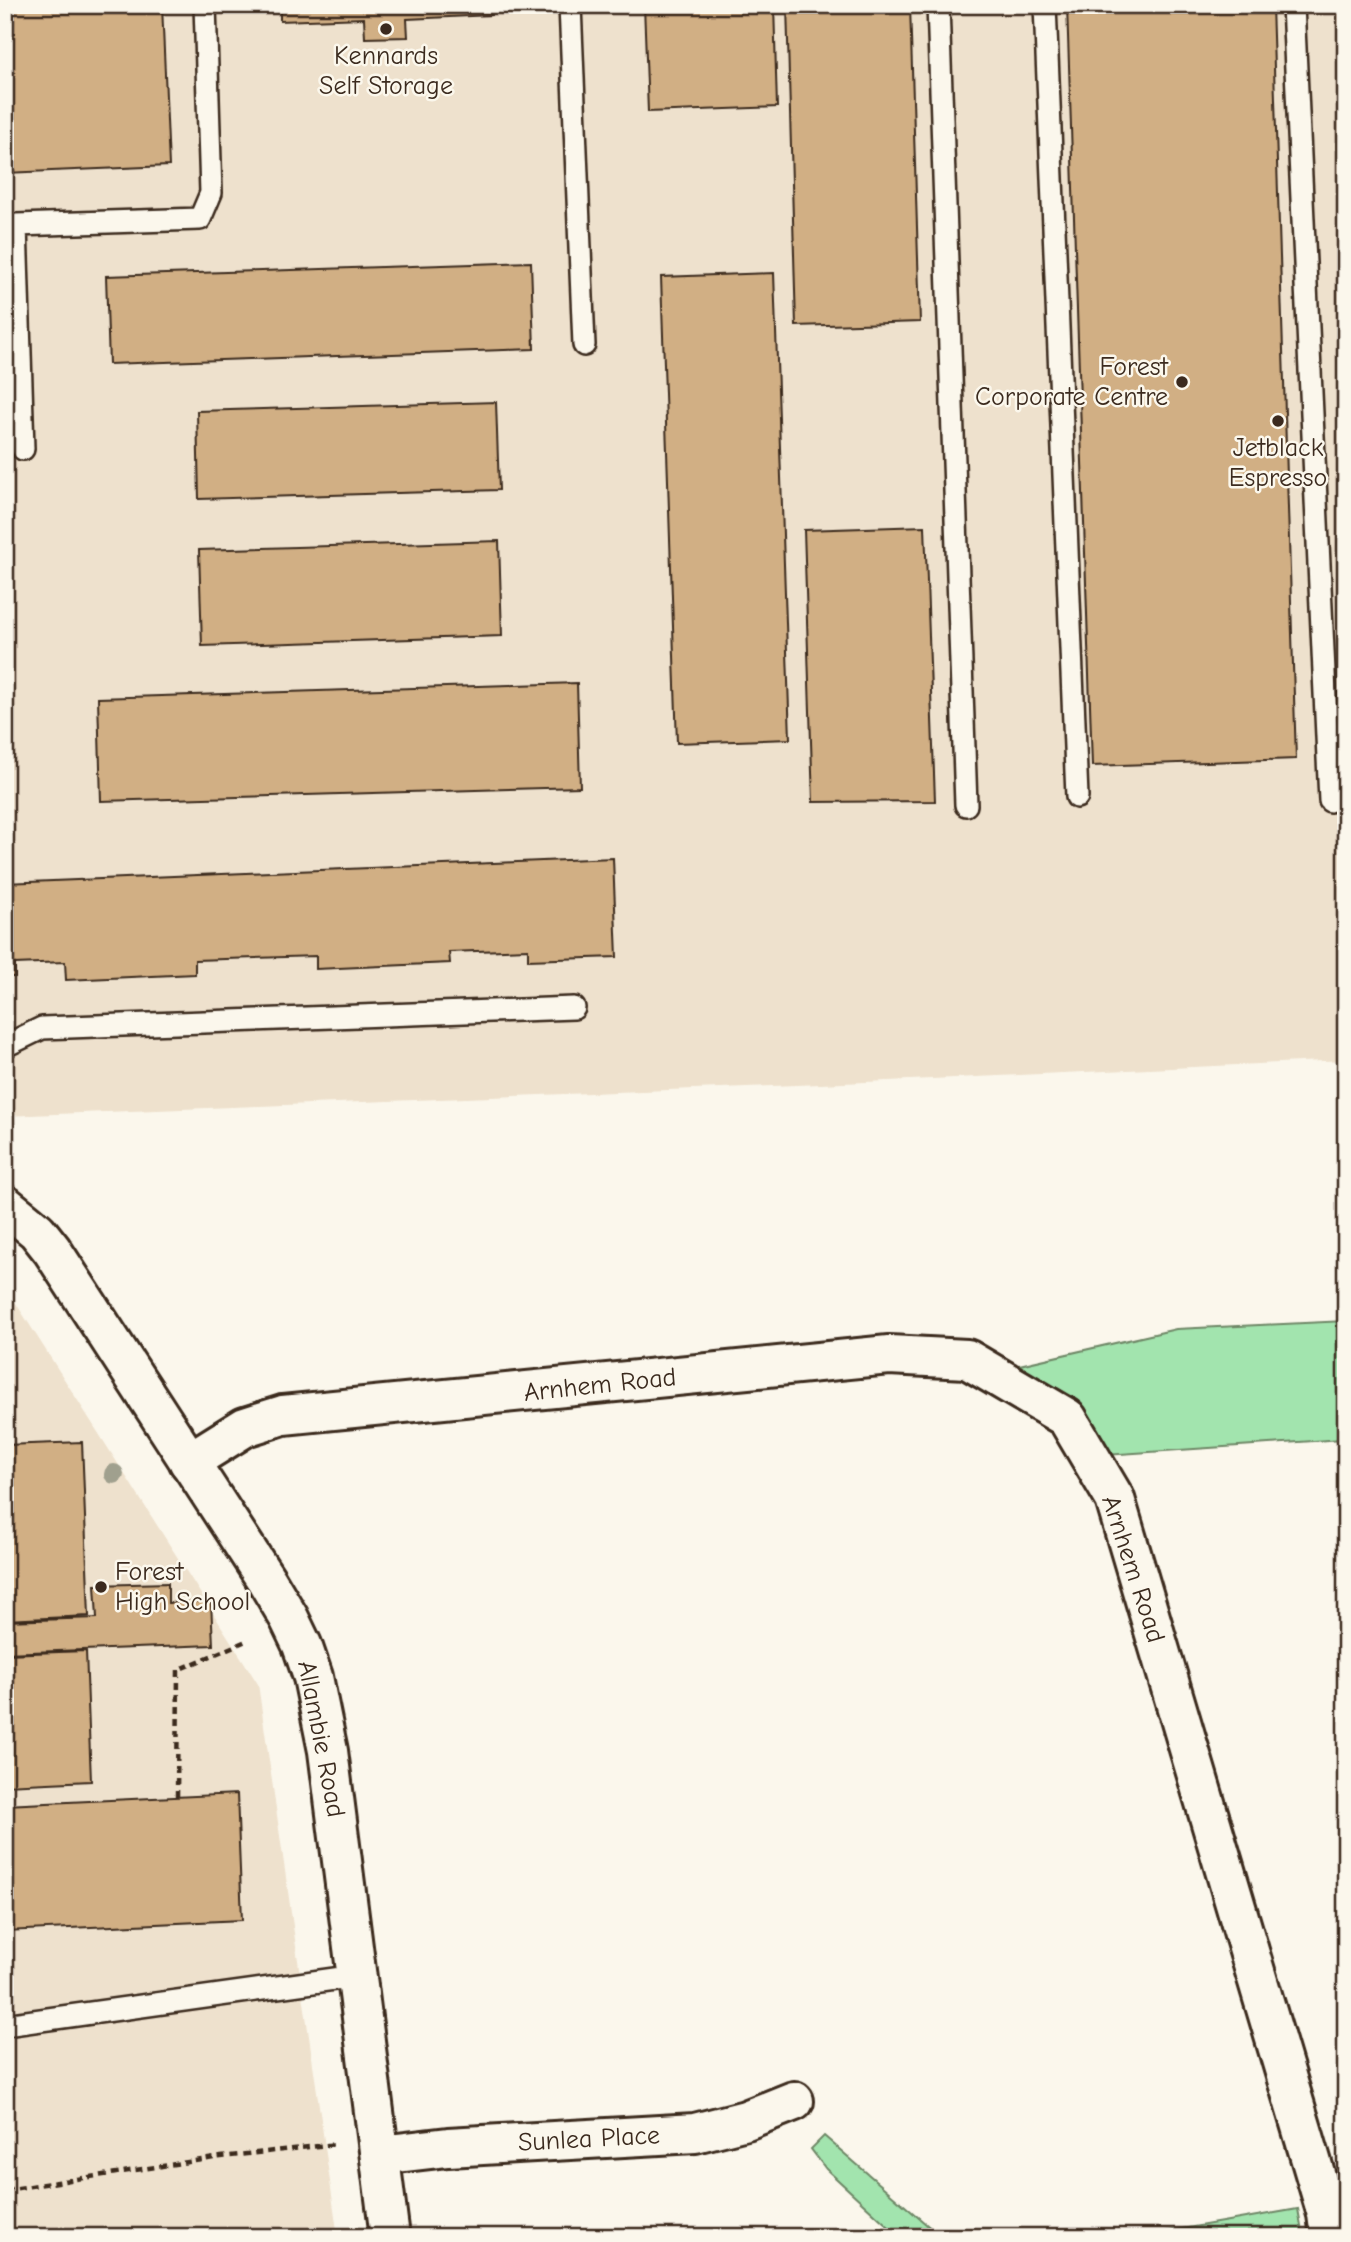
<svg xmlns="http://www.w3.org/2000/svg" width="1351" height="2242" viewBox="0 0 1351 2242" font-family="'Comic Neue',sans-serif">
<style>
.built{fill:#eee1cd}
.green{fill:#a2e4ae;stroke:#6e8766;stroke-width:2}
.building{fill:#d1af84;stroke:#3b2a1e;stroke-width:2}
.lines{fill:none;stroke-linecap:round;stroke-linejoin:round}
.lane-casing{stroke:#3b2a1e;stroke-width:26}
.street-casing{stroke:#3b2a1e;stroke-width:44}
.secondary-casing{stroke:#3b2a1e;stroke-width:44}
.path{stroke:#3b2a1e;stroke-width:4.5;stroke-dasharray:7 5;stroke-linecap:butt}
.lane{stroke:#fbf7ec;stroke-width:21}
.street{stroke:#fbf7ec;stroke-width:38}
.secondary{stroke:#fbf7ec;stroke-width:38}
.tree{fill:#a0a08e}
.poi-dot{fill:#3b2a1e;stroke:#fbf7ec;stroke-width:2.5}
.labels{text-anchor:middle;dominant-baseline:central;stroke-width:5;stroke-linejoin:round;paint-order:stroke}
.poi-label{font-size:26px;fill:#3b2a1e;stroke:#fbf7ec}
.street-label{font-size:26px;fill:#3b2a1e;stroke:#fbf7ec}
</style>
<rect width="100%" height="100%" fill="#fbf7ec"/>
<filter id="ink" filterUnits="userSpaceOnUse"><feTurbulence type="fractalNoise" baseFrequency=".0143" numOctaves="2"/><feDisplacementMap in="SourceGraphic" scale="14" xChannelSelector="R" yChannelSelector="G"/><feConvolveMatrix kernelMatrix="1 2 1 2 8 2 1 2 1" color-interpolation-filters="sRGB"/></filter>
<g filter="url(#ink)">
<!-- built -->
<path class="built" d="M 5,5 L 1346,5 L 1346,1060 L 821,1084 L 5,1116 Z
M 5,1286 L 258,1684 L 338,2237 L 5,2237 Z"/>
<!-- green -->
<path class="green" d="M 1346,1321 L 1346,1440 L 1343,1439 L 1090,1456 L 989,1372 L 1176,1329 Z
M 824,2136 L 941,2237 L 900,2237 L 826,2169 L 811,2149 Z
M 1298,2209 L 1303,2237 L 942,2237 L 1026,2232 L 1153,2234 Z"/>
<!-- building -->
<path class="building" d="M 5,5 L 162,5 L 169,166 L 5,173 Z
M 280,5 L 491,5 L 491,15 L 407,19 L 408,37 L 365,38 L 364,18 L 280,21 Z
M 644,5 L 774,5 L 777,107 L 648,112 Z
M 787,5 L 910,5 L 920,322 L 796,326 Z
M 1067,5 L 1272,5 L 1296,759 L 1092,766 Z
M 531,262 L 534,349 L 109,364 L 106,276 Z
M 774,273 L 790,739 L 677,743 L 661,277 Z
M 496,402 L 499,490 L 199,499 L 197,411 Z
M 925,526 L 935,801 L 813,802 L 804,530 Z
M 499,541 L 502,636 L 202,646 L 199,550 Z
M 577,683 L 580,787 L 101,801 L 98,698 Z
M 613,858 L 617,957 L 528,960 L 528,949 L 449,952 L 450,963 L 316,969 L 316,956 L 195,960 L 195,974 L 66,980 L 65,962 L 15,964 L 15,977 L 5,977 L 5,883 Z
M 82,1442 L 89,1616 L 5,1620 L 5,1445 Z
M 168,1583 L 168,1603 L 211,1601 L 213,1645 L 5,1653 L 5,1621 L 97,1618 L 95,1585 Z
M 86,1651 L 91,1781 L 5,1785 L 5,1654 Z
M 237,1794 L 242,1920 L 5,1931 L 5,1805 Z"/>
<g class="lines">
<!-- lane casing -->
<g class="lane-casing">
<path id="lane" d="M 570,5 L 584,345
M 938,5 L 966,805
M 1045,5 L 1077,797
M 1293,5 L 1330,801
M 23,449 L 16,225 L 200,219 L 211,193 L 205,5
M 5,1046 L 42,1028 L 574,1008
M 5,2025 L 356,1976"/>
</g>
<!-- street casing -->
<g class="street-casing">
<path id="street" d="M 189,1462 L 245,1427 L 283,1415 L 889,1355 L 967,1359 L 1067,1418 L 1115,1499 L 1327,2214 L 1330,2237
M 380,2155 L 448,2147 L 695,2133 L 746,2120 L 794,2101"/>
</g>
<!-- secondary casing -->
<g class="secondary-casing">
<path id="secondary" d="M 5,1205 L 37,1231 L 52,1250 L 267,1581 L 289,1618 L 302,1645 L 313,1677 L 328,1751 L 390,2237"/>
</g>
<!-- path -->
<path class="path" d="M 177,1797 L 178,1670 L 246,1641
M 5,2190 L 221,2157 L 336,2144"/>
<!-- lane -->
<use href="#lane" class="lane"/>
<!-- street -->
<use href="#street" class="street"/>
<!-- secondary -->
<use href="#secondary" class="secondary"/>
</g>
<!-- trees -->
<circle class="tree" cx="114" cy="1474" r="10"/>
</g>
<!-- markers -->
<g class="poi-dot">
<circle cx="386" cy="29" r="7"/>
<circle cx="1182" cy="382" r="7"/>
<circle cx="1278" cy="421" r="7"/>
<circle cx="101" cy="1587" r="7"/>
</g>
<g class="labels">
<!-- poi labels -->
<g class="poi-label">
<text x="386" y="56">Kennards<tspan x="386" dy="30">Self Storage</tspan></text>
<text x="1168" y="367" text-anchor="end">Forest<tspan x="1168" dy="30">Corporate Centre</tspan></text>
<text x="1278" y="448">Jetblack<tspan x="1278" dy="30">Espresso</tspan></text>
<text x="115" y="1572" text-anchor="start">Forest<tspan x="115" dy="30">High School</tspan></text>
</g>
<!-- street labels -->
<g class="street-label">
<text transform="translate(600 1385) rotate(-6)">Arnhem Road</text>
<text transform="translate(1133 1569) rotate(72)">Arnhem Road</text>
<text transform="translate(321 1739) rotate(79)">Allambie Road</text>
<text transform="translate(589 2139) rotate(-3)">Sunlea Place</text>
</g>
</g>
<!-- margin -->
<rect width="1351" height="2242" fill="none" stroke="#fbf7ec" stroke-width="28"/>
<rect x="14" y="14" width="1323" height="2214" fill="none" stroke="#3b2a1e" stroke-width="2.5" filter="url(#ink)"/>
</svg>
